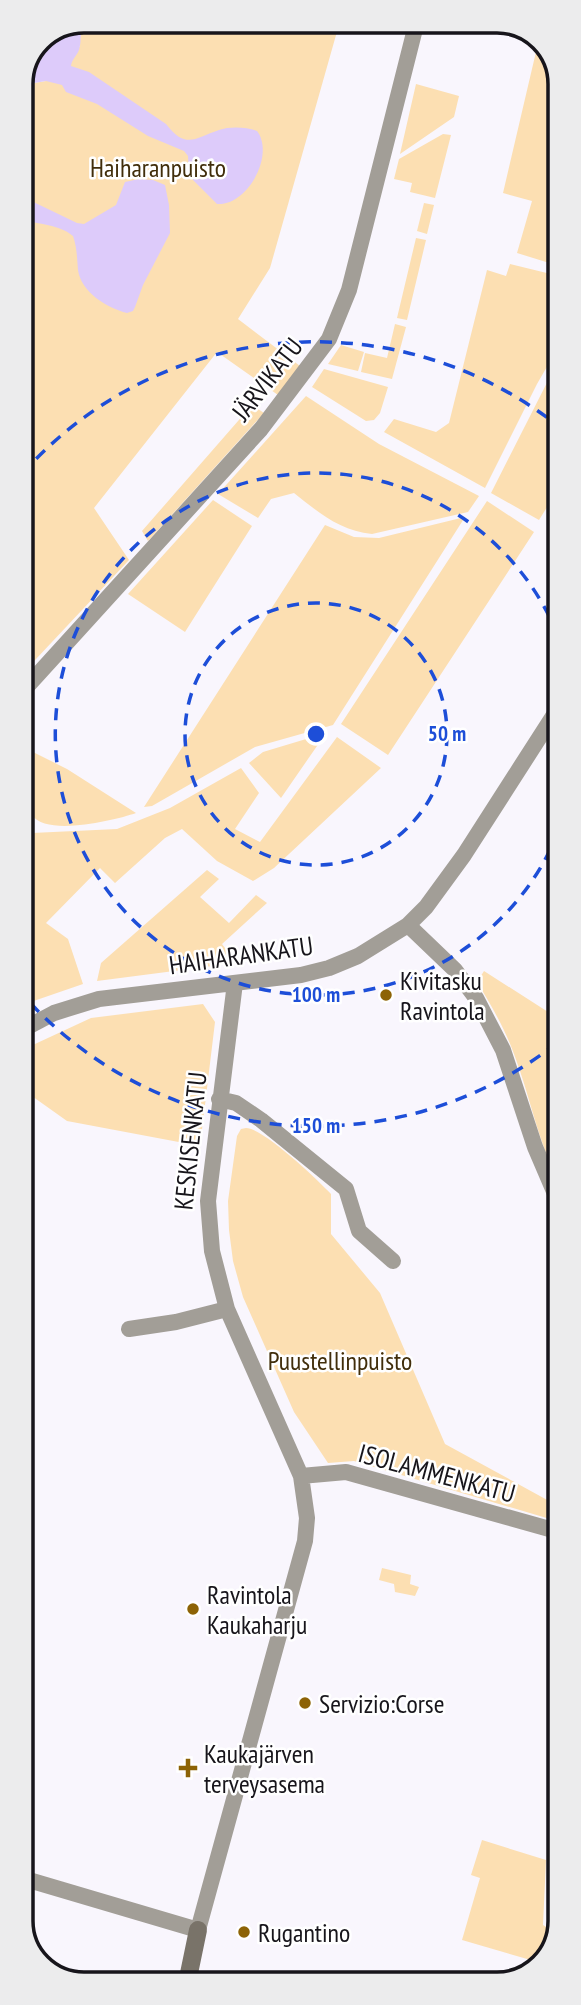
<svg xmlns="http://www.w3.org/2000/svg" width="581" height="2005" viewBox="0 0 581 2005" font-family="'PT Sans Narrow',sans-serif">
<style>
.green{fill:#fcdfb2}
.water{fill:#ddcbfa}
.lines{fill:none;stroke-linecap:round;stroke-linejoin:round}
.street{stroke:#a29e97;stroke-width:16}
.secondary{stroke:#797369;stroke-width:18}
.ring{fill:none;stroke:#1d4ed8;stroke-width:3.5;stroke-dasharray:12 9}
.poi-dot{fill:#8d6306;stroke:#fff;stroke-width:2.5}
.labels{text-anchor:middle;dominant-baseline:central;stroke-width:5;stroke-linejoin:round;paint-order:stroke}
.park-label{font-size:26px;fill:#412e0b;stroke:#fff}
.street-label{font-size:26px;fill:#17151b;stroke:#fff}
.poi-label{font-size:26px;fill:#17151b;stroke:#fff;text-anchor:start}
.rim{fill:none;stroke:#17151b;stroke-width:3.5}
.centre{fill:#1d4ed8;stroke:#fff;stroke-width:3.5}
.ring-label{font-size:21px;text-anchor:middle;font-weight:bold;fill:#1d4ed8;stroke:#fff;stroke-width:5;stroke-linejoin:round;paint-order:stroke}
</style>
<rect width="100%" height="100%" fill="#f9f6fd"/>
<!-- green -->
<path class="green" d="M 88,21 L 340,21 L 270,268 L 238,319 L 300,366 L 278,395 L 217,352 L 94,508 L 129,560 L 21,675 L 21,111 L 23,104 L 32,94 L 34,83 L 46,81 L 80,46 L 80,34 Z
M 539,39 L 559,72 L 559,266 L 517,253 L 532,201 L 503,193 Z
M 416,84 L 459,96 L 454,117 L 400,154 Z
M 443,134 L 451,135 L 435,198 L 410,192 L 412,183 L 394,179 L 399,159 Z
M 424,203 L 434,205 L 427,234 L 417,231 Z
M 416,238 L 426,240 L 407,320 L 397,318 Z
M 510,264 L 559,276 L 559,346 L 537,384 L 485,488 L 384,432 L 394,419 L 436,432 L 449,423 L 487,270 L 506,276 Z
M 395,324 L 406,327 L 392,379 L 361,372 L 365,353 L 387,358 Z
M 341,345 L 364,352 L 358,371 L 328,364 Z
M 559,359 L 559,488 L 539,520 L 491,493 Z
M 324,369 L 388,387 L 380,413 L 374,420 L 366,421 L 312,387 Z
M 306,396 L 379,444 L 479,496 L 468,512 L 372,534 C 340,531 318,512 294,493 L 271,499 L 258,518 L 218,494 Z
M 252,405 L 264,413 L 148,541 L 142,531 Z
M 213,500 L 252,526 L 185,632 L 128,594 Z
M 487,501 L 534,532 L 388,755 L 341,724 Z
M 465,517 L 333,725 L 255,747 L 152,806 L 144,807 L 325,525 L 354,537 L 379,538 Z
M 326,733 L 281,798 L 249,763 L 263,752 Z
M 337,737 L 381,768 L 274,868 L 253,881 L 217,861 L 182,829 L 165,838 L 115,883 L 100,868 L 46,923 L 68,939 L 83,984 L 22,1005 L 22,929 L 34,917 L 22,900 L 22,850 L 32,833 L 117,829 L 170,808 L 241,768 L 259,793 L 235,829 L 260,842 Z
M 21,746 L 67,769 L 136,813 C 116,820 46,837 32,815 C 19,795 21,769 21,746 Z
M 207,870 L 219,879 L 200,897 L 229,923 L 256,895 L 267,903 L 222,944 L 236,963 L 97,981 L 101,963 Z
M 484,971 L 559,1019 L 559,1182 C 538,1142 530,1096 514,1054 C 505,1029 491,1005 477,982 Z
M 203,1004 L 215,1022 L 200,1146 L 67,1121 L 22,1089 L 22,1050 L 91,1018 Z
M 246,1128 C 263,1128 318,1180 331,1194 L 331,1234 L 380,1293 L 445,1444 L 560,1507 L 560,1522 L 354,1461 L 328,1463 L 294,1412 L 243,1297 L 233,1261 L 229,1230 L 228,1201 L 237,1136 L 241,1129 Z
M 382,1568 L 411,1575 L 410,1584 L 419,1587 L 415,1596 L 395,1592 L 394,1584 L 379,1580 Z
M 482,1840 L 546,1860 L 543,1925 L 556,1933 L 547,1959 L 541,1963 L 462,1940 L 480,1878 L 471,1875 Z"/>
<!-- water -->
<path class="water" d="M 85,21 L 88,21 C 77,35 83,37 79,50 C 76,57 72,59 71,66 L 89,72 L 166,124 C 186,150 195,138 219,130 C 230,126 247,127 257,131 C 275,154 248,206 217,204 L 189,176 L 188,156 L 184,151 L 148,136 L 97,104 L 66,92 L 62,85 L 46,81 L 34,83 L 32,94 L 23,104 L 21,111 L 21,84 L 40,39 Z
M 139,179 L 153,180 L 165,185 L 169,205 L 170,233 L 143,285 L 135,307 L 133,311 L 127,313 C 107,308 81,292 78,270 C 77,258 77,247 73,236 C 59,224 39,225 21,219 L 21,196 L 77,223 L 84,224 L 116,205 L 125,182 Z"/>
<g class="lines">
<!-- street -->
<path class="street" d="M 21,693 L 261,429 L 329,339 L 349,290 L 417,21
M 408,925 L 455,970 L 476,998 L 503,1050 L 535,1147 L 559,1203
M 22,1030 L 54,1013 L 99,999 L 301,975 L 329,968 L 358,956 L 408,925 L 426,907 L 464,855 L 559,707
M 219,1099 L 236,1103 L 261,1120 L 346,1189 L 359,1231 L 393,1261
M 129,1329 L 176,1322 L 227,1309
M 301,1476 L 346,1472 L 560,1532
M 22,1878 L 198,1930 L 305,1541 L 307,1518 L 301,1476 L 227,1309 L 212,1251 L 208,1201 L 235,983"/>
<!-- secondary -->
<path class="secondary" d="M 187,1983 L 198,1930"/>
</g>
<!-- distance rings -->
<g class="ring">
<circle cx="316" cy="734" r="131"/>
<path d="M559 830A261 261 0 1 1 559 638"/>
<path d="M557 1043A392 392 0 0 1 22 994M22 474A392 392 0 0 1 557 425"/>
</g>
<!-- markers -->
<g class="poi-dot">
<circle cx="386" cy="995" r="7"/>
<circle cx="193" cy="1609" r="7"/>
<circle cx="305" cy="1703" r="7"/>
<path d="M184.5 1757.5h7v7h7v7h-7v7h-7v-7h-7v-7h7z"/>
<circle cx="244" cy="1932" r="7"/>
</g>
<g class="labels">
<!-- park labels -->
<g class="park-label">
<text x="158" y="167">Haiharanpuisto</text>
<text x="340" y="1360">Puustellinpuisto</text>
</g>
<!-- street labels -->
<g class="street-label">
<text transform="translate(267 379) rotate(-52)">JÄRVIKATU</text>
<text transform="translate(241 955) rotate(-8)">HAIHARANKATU</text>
<text transform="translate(190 1141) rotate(-84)">KESKISENKATU</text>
<text transform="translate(437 1473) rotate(15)">ISOLAMMENKATU</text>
</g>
<!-- poi labels -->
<g class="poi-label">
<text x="400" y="980">Kivitasku<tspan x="400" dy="30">Ravintola</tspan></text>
<text x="207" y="1594">Ravintola<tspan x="207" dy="30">Kaukaharju</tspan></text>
<text x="319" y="1703">Servizio:Corse</text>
<text x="204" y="1753">Kaukajärven<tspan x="204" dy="30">terveysasema</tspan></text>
<text x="258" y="1932">Rugantino</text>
</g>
</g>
<!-- crop -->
<path d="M0 0H581V2005H0ZM84 33H497A51 51 0 0 1 548 84V1921A51 51 0 0 1 497 1972H84A51 51 0 0 1 33 1921V84A51 51 0 0 1 84 33Z" fill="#ececed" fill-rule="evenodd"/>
<path class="rim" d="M84 33H497A51 51 0 0 1 548 84V1921A51 51 0 0 1 497 1972H84A51 51 0 0 1 33 1921V84A51 51 0 0 1 84 33Z"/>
<circle cx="316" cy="734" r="10" class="centre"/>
<g class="ring-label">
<text x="447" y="741">50 m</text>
<text x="316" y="1002">100 m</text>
<text x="316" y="1133">150 m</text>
</g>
</svg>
